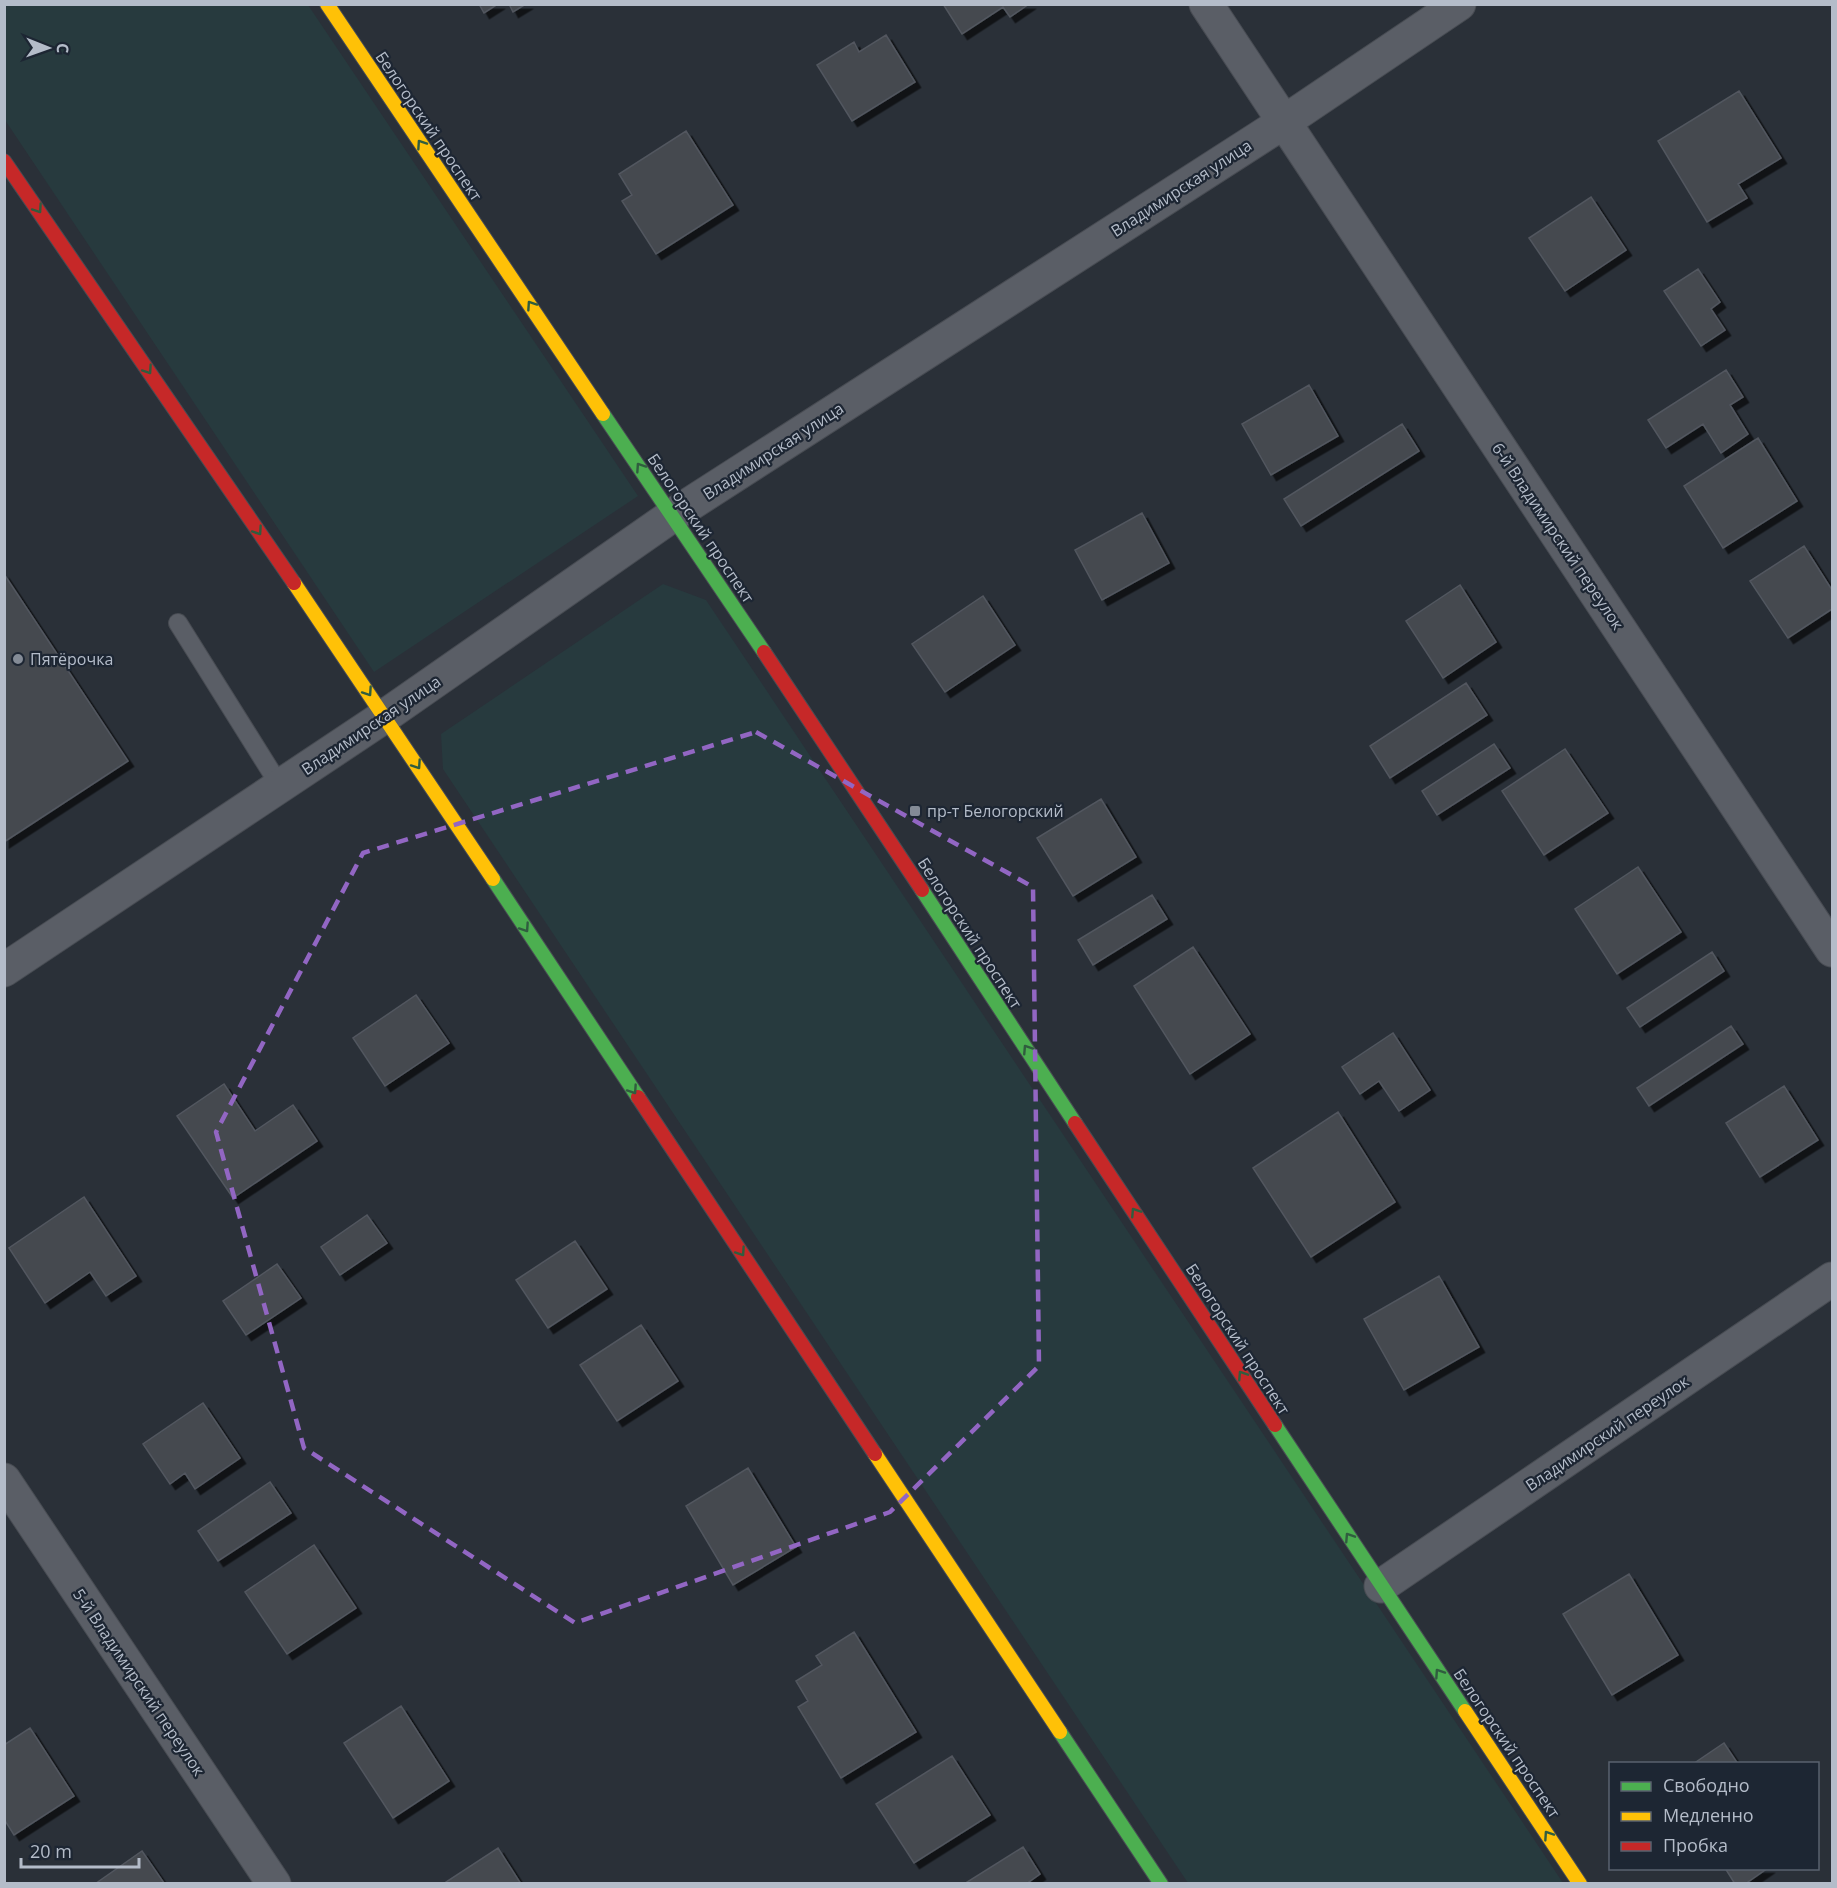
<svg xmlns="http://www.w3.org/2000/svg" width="1837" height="1888" viewBox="0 0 1837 1888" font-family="'Open Sans',sans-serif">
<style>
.green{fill:#273a3e}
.building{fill:#444950;stroke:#52575f;stroke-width:1.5;filter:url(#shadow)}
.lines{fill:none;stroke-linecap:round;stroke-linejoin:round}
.lane-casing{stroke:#484c53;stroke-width:20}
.street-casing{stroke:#484c53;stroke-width:35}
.fast-casing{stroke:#484c53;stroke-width:16}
.slow-casing{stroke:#484c53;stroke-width:16}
.jam-casing{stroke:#484c53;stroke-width:16}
.lane{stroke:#5a5e66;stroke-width:18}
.street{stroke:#5a5e66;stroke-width:33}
.fast{stroke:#4caf50;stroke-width:14}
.slow{stroke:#ffc107;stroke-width:14}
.jam{stroke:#c62828;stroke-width:14}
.oneway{stroke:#305d3f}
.marked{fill:none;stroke:#9266c3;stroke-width:4.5;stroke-dasharray:12 8;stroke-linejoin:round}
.poi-dot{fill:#848b96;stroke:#1d2633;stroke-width:2}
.labels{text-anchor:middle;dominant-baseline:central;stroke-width:4.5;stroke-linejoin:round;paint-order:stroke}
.street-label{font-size:16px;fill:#b4bcc9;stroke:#1d2633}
.poi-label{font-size:16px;fill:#b4bcc9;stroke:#1d2633;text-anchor:start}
</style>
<defs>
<filter id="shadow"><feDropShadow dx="5.5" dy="5.5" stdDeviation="0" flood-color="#0009"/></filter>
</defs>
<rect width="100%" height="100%" fill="#2a3038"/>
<!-- green -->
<path class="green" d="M 4,5 L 308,5 L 638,496 L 374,672 L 5,120 Z
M 663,584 L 706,600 L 1563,1883 L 1188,1883 L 443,769 L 441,734 Z"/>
<!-- building -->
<path class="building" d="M 479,4 L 498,4 L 484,13 Z
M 509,4 L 526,4 L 513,12 Z
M 943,4 L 1029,4 L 1010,17 L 1003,7 L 962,34 Z
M 886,35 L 915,82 L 852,121 L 817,65 L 854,42 L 859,52 Z
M 1739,91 L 1781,158 L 1738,184 L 1747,198 L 1707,222 L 1658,141 Z
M 686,131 L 733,205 L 656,254 L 622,201 L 632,195 L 619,174 Z
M 1591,197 L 1626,250 L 1565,291 L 1529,238 Z
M 1698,269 L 1720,302 L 1711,309 L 1725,330 L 1701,346 L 1664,291 Z
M 1726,370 L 1743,397 L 1730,405 L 1748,434 L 1721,453 L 1703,424 L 1666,448 L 1648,420 Z
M 1309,385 L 1338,436 L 1271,475 L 1242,424 Z
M 1402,424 L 1419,451 L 1301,526 L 1284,499 Z
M 1758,438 L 1797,501 L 1723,548 L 1684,486 Z
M 1142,513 L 1169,563 L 1102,600 L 1075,550 Z
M 1804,546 L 1832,590 L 1832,609 L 1788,638 L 1750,581 Z
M 4,574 L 128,761 L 4,842 Z
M 1460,585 L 1496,642 L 1443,678 L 1406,621 Z
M 983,596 L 1015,645 L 945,692 L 912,644 Z
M 1466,683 L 1487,715 L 1390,778 L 1370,746 Z
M 1494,744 L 1510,768 L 1437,815 L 1422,791 Z
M 1565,749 L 1608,813 L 1544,855 L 1502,791 Z
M 1101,799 L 1136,857 L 1073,896 L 1037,838 Z
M 1638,867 L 1681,932 L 1617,974 L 1575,909 Z
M 1152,895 L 1167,919 L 1093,965 L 1078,940 Z
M 1193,947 L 1250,1034 L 1190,1074 L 1134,986 Z
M 1712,952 L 1724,971 L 1640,1027 L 1627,1008 Z
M 416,995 L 449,1043 L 385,1086 L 353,1038 Z
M 1731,1026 L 1743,1044 L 1649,1106 L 1637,1088 Z
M 1393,1033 L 1430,1090 L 1399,1111 L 1379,1081 L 1360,1094 L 1342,1067 Z
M 224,1084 L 255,1131 L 293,1105 L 317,1141 L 233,1198 L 177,1116 Z
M 1784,1086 L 1818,1140 L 1760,1177 L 1726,1123 Z
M 1338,1112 L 1395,1202 L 1311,1257 L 1253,1168 Z
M 84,1197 L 136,1276 L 106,1296 L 90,1272 L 45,1303 L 9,1248 Z
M 367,1215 L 387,1243 L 340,1275 L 321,1247 Z
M 575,1241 L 607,1289 L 548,1328 L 516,1280 Z
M 277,1264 L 301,1298 L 246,1335 L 223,1301 Z
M 1439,1276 L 1479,1347 L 1404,1390 L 1364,1319 Z
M 641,1325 L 678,1381 L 617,1421 L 580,1365 Z
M 203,1403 L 240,1458 L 195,1489 L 185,1473 L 170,1484 L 143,1444 Z
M 748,1468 L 796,1547 L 733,1585 L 686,1506 Z
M 270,1482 L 291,1513 L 218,1561 L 198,1531 Z
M 314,1545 L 356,1608 L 287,1654 L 245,1592 Z
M 1629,1574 L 1678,1655 L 1612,1695 L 1563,1614 Z
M 854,1632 L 916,1732 L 841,1778 L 798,1707 L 808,1701 L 796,1681 L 822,1665 L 816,1656 Z
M 401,1706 L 449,1781 L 393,1818 L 344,1743 Z
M 30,1728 L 74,1796 L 14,1835 L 4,1819 L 4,1745 Z
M 1724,1743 L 1738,1764 L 1693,1764 Z
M 952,1756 L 990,1815 L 914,1863 L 876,1804 Z
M 1023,1847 L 1040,1874 L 1026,1884 L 964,1884 Z
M 498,1848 L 521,1884 L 447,1884 L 446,1882 Z
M 142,1851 L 164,1883 L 95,1884 Z
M 1725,1868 L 1768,1868 L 1745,1884 L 1735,1884 Z"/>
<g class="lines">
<!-- lane casing -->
<g class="lane-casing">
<path id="lane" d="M 178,623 L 280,786"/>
</g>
<!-- street casing -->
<g class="street-casing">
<path id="street" d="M 1206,4 L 1832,950
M 4,970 L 385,716 L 673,515 L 1284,122 L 1459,4
M 4,1480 L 274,1884
M 1381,1586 L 1832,1279"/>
</g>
<!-- fast casing -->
<g class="fast-casing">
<path id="fast" d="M 603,414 L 764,652
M 493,879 L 638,1097
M 922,890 L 1075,1123
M 1275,1425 L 1465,1711
M 1060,1732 L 1161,1884"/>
</g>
<!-- slow casing -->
<g class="slow-casing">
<path id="slow" d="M 327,4 L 603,414
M 294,583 L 493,879
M 875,1454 L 1060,1732
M 1465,1711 L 1580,1884"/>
</g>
<!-- jam casing -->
<g class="jam-casing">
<path id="jam" d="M 4,161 L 294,583
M 764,652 L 922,890
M 638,1097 L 875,1454
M 1075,1123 L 1275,1425"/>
</g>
<!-- lane -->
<use href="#lane" class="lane"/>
<!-- street -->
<use href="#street" class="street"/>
<!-- fast -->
<use href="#fast" class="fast"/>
<!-- slow -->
<use href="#slow" class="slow"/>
<!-- jam -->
<use href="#jam" class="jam"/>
</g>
<!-- one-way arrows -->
<defs><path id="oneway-chevron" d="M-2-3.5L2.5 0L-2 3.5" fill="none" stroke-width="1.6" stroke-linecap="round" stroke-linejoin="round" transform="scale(1.5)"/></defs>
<g class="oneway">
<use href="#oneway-chevron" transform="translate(421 144) rotate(-124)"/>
<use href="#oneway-chevron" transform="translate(38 209) rotate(56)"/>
<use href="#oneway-chevron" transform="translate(531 305) rotate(-124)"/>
<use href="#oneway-chevron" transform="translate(148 370) rotate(56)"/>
<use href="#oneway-chevron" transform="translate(640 467) rotate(-124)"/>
<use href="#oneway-chevron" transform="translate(258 531) rotate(56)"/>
<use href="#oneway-chevron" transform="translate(368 692) rotate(56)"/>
<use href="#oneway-chevron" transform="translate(417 765) rotate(56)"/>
<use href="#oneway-chevron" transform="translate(525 928) rotate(56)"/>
<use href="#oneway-chevron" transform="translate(1027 1049) rotate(-123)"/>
<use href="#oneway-chevron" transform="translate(633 1090) rotate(56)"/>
<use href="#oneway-chevron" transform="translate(1135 1212) rotate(-123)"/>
<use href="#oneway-chevron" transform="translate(741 1252) rotate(56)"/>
<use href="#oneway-chevron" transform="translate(1242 1375) rotate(-123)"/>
<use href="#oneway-chevron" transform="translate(1349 1537) rotate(-123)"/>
<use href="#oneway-chevron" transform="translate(1439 1673) rotate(-124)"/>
<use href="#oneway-chevron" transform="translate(1548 1835) rotate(-124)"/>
</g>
<!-- marked area -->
<path class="marked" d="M 756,732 L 1033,887 L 1039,1366 L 890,1512 L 575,1623 L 304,1448 L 216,1132 L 363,853 Z"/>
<!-- markers -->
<g class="poi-dot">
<circle cx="18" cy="659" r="6"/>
<rect x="909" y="805" width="12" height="12" rx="3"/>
</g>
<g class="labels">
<!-- street labels -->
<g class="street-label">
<text transform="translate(429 126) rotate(56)">Белогорский проспект</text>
<text transform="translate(1181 188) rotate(-33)">Владимирская улица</text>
<text transform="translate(773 451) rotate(-33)">Владимирская улица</text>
<text transform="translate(701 528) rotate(56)">Белогорский проспект</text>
<text transform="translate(1558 536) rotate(56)">6-й Владимирский переулок</text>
<text transform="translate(371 725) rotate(-34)">Владимирская улица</text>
<text transform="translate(970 933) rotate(57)">Белогорский проспект</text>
<text transform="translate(1238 1339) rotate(57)">Белогорский проспект</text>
<text transform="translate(1607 1433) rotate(-34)">Владимирский переулок</text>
<text transform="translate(139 1682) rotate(56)">5-й Владимирский переулок</text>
<text transform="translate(1507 1743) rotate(56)">Белогорский проспект</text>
</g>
<!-- poi labels -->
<g class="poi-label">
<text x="30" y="659">Пятёрочка</text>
<text x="927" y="811">пр-т Белогорский</text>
</g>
</g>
<!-- border -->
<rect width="1837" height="1888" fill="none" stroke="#b4bcc9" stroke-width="12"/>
<!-- legend -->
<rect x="1609" y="1762" width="210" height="108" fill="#1d2633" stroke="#59626f" stroke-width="1.5"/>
<rect x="1621" y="1782" width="30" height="9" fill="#4caf50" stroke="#59626f" stroke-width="1.5"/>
<text x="1663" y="1792" font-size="18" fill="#b4bcc9">Свободно</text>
<rect x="1621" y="1812" width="30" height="9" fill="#ffc107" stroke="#59626f" stroke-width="1.5"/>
<text x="1663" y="1822" font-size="18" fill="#b4bcc9">Медленно</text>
<rect x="1621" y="1842" width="30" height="9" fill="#c62828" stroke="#59626f" stroke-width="1.5"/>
<text x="1663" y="1852" font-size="18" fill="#b4bcc9">Пробка</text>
<!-- north arrow -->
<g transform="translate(48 48) rotate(91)" stroke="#1d2633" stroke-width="4.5" paint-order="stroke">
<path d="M0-4.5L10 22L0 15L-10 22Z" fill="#b4bcc9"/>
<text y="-9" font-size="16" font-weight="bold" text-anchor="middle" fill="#b4bcc9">С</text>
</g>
<!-- scale -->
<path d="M21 1858v9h118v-9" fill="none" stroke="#b4bcc9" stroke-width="3"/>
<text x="30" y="1858" font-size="18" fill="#b4bcc9" stroke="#1d2633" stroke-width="4.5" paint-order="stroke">20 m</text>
</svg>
